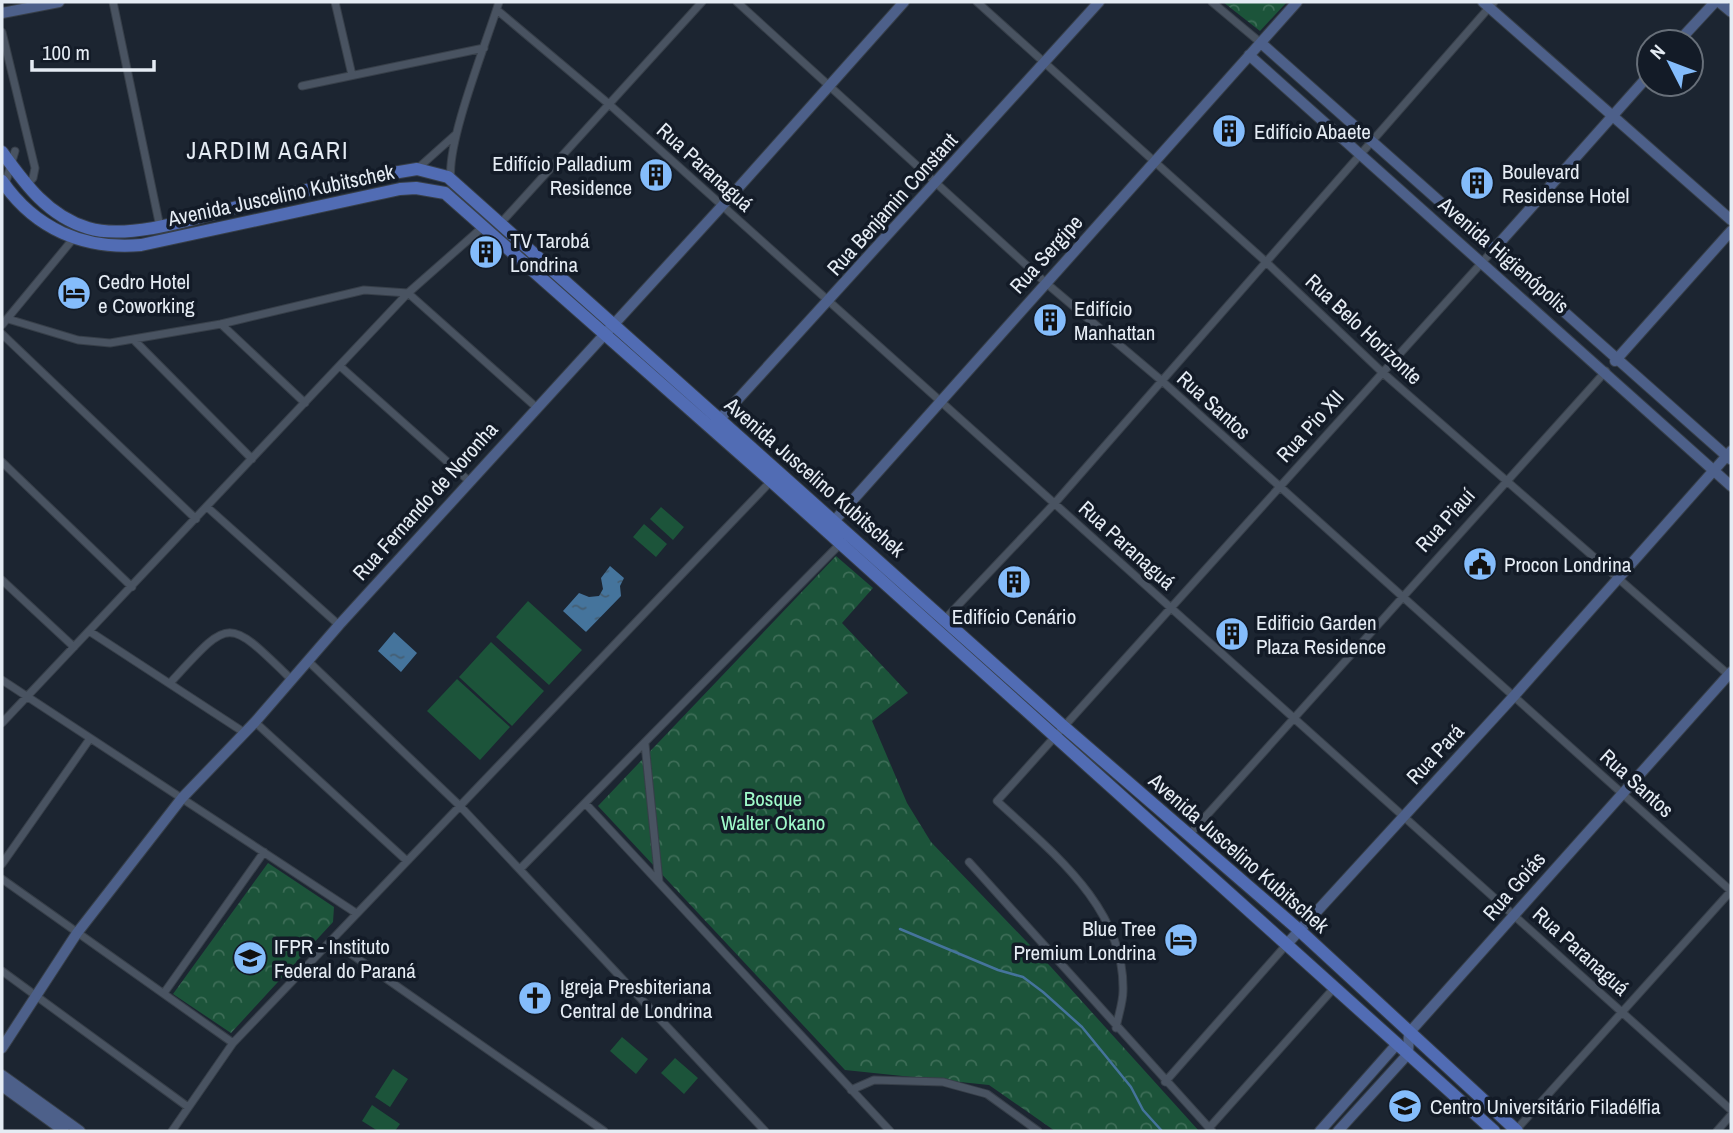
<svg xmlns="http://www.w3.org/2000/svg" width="1733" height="1133" viewBox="0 0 1733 1133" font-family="'Archivo Narrow',sans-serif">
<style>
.park{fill:url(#park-crowns)}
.pitch{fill:#1c543a}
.water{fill:url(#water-ripples)}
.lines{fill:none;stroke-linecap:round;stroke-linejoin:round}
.stream{stroke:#45749c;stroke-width:2.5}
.street-casing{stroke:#373f49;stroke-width:9}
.secondary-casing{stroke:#373f49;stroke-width:12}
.primary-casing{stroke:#373f49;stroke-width:14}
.street{stroke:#495361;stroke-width:7}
.secondary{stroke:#4d608a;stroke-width:10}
.primary{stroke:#516cb4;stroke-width:12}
.labels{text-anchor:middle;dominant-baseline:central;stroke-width:7;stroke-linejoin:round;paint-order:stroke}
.poi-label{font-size:21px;fill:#e5ecf4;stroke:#131b27;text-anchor:start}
.street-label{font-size:21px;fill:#e5ecf4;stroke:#131b27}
.park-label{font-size:21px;fill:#9ffbca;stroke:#131b27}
.quarter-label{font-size:24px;letter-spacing:2px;fill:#e5ecf4;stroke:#131b27}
</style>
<defs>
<pattern id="park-crowns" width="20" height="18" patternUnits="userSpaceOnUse" patternTransform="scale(1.75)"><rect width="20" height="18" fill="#1c543a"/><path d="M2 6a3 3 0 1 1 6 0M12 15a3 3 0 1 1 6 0" fill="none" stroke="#3d6d57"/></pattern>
<pattern id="water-ripples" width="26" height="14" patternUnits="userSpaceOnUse" patternTransform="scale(1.75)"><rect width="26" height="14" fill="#45749c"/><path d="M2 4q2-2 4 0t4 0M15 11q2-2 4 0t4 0" fill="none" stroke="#455e72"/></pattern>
</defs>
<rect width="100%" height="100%" fill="#1c2531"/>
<!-- park -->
<path class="park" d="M 1223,2 L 1287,2 L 1260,31 Z
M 836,556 L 873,588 L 842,623 L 908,693 L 872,721 L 907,803 L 931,842 L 1051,967 L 1199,1131 L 1055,1131 L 989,1085 L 845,1070 L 598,806 Z
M 268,863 L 334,907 L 333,922 L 231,1033 L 173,994 Z"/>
<!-- pitch -->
<path class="pitch" d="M 661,507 L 684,527 L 673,540 L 650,519 Z
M 644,524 L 667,544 L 656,557 L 633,537 Z
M 528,601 L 582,650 L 549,685 L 496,637 Z
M 491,642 L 544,691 L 512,726 L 459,677 Z
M 457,679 L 510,727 L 480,760 L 427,711 Z
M 622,1037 L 648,1059 L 636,1074 L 610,1051 Z
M 675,1058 L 698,1078 L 684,1094 L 661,1073 Z
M 393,1069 L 408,1079 L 390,1107 L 375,1097 Z
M 372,1105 L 400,1124 L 395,1131 L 378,1131 L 362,1121 Z"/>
<!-- water -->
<path class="water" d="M 610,566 L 624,578 L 620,586 L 621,596 L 586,632 L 563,611 L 579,593 L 589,597 L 599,596 L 603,589 L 601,578 Z
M 394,632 L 417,653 L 401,672 L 378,651 Z"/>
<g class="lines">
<!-- stream -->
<path class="stream" d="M 900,929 L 998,970 L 1023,977 L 1043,992 L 1082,1027 L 1131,1087 L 1143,1110 L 1162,1131"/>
<!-- street casing -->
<g class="street-casing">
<path id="street" d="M 113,2 L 160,227
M 335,2 L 352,75
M 737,2 L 1046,283 L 1162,381 L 1731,891
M 977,2 L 1265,261 L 1383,373 L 1730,676
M 1212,2 L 1261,43
M 497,10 L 610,105 L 1731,1110
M 2,32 L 35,168 L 33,178 L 26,186
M 302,86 L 484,48
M 417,169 L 455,135
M 451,179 C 446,143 487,41 499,2
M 5,185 L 15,151
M 499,225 L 702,2
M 408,293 L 536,407
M 8,319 L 78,340 L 110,343 L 221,324 L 364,290 L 408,293
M 221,324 L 305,403
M 2,325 L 73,239
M 2,334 L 196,519
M 135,341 L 252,459
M 341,367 L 469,481
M 2,462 L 132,587
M 207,507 L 339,625
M 2,580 L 74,647
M 945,619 L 1054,504 L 1494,2
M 89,631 L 245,733
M 308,661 L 460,806 L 765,1131
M 2,680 L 356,913
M 170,683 C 231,617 226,616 292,680
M 255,722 L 407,861
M 2,723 L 408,293 L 484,226
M 645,744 L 659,882
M 585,803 L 890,1131
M 1189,835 L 1606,371
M 969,862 L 1212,1131
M 2,864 L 89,740
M 520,869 L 840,544
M 2,879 L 233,1043
M 331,940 L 604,1131
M 2,971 L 188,1107
M 164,993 L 264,852
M 1116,1028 C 1118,1016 1123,1003 1123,991 C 1125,908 1052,852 997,801 L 1495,248
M 1165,1082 L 1287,944
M 851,1090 L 874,1080 L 943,1082 L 987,1094 L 1038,1131
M 1209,1128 L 1334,988
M 1516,1130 L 1731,891
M 172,1131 L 233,1043 L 773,479
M 1717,1131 L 1731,1115"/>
</g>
<!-- secondary casing -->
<g class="secondary-casing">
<path id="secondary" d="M 1483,2 L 1731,220
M 1719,2 L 1731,12
M 2,13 L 59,2
M 1678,42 L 1715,2
M 1261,43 L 1730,459
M 1249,55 L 1731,486
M 1495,248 L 1649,75
M 1615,361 L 1731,231
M 720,419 L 1099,2
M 833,530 L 835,520 L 1297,2
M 1287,944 L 1514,696 L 1731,451
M 2,1048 L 77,933 L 182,798 L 255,722 L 339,625 L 722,206 L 904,2
M 2,1075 L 80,1131
M 2,1086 L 64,1131
M 1320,1131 L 1397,1044
M 1338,1131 L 1408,1054 L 1409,1033 L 1731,672"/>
</g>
<!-- primary casing -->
<g class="primary-casing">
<path id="primary" d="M 2,152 C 25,184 48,216 88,228 C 134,242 213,212 260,201 C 312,188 365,177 417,169 L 448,177 L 1063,726 L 1299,930 L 1517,1131
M 2,181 C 35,229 84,250 141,245 L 400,189 L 416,188 L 445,193 L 771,481 L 1494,1131"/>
</g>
<!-- street -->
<use href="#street" class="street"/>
<!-- secondary -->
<use href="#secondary" class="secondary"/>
<!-- primary -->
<use href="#primary" class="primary"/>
</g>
<!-- icons -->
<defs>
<g id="building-disc" transform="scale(1.75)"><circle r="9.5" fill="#84bcfb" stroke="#131b27"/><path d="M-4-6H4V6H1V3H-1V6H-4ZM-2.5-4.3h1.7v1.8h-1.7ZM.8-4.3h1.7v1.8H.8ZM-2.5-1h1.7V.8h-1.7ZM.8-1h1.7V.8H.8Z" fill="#111"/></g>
<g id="hotel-disc" transform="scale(1.75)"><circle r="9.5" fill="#84bcfb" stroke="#131b27"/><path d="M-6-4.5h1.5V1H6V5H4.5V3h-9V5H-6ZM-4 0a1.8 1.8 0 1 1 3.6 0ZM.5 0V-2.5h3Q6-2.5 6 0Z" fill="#111"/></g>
<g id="civic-disc" transform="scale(1.75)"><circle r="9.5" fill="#84bcfb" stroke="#131b27"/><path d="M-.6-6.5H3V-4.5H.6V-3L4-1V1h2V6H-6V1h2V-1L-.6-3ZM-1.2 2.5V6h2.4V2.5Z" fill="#111"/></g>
<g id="university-disc" transform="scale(1.75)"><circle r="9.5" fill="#84bcfb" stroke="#131b27"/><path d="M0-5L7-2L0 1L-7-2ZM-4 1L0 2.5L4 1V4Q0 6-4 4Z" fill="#111"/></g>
<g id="church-disc" transform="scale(1.75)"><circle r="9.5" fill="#84bcfb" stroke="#131b27"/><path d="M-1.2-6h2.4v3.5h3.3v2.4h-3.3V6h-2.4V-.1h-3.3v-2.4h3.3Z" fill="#111"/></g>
</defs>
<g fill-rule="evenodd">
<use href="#building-disc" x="1229" y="131"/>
<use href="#building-disc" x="656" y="175"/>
<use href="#building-disc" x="1477" y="183"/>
<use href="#building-disc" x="486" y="252"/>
<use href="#hotel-disc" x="74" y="293"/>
<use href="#building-disc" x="1050" y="320"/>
<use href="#civic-disc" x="1480" y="564"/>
<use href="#building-disc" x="1014" y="582"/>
<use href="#building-disc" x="1232" y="634"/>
<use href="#hotel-disc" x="1181" y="940"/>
<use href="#university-disc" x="250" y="958"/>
<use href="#church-disc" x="535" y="998"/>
<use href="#university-disc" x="1405" y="1106"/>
</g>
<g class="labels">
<!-- poi labels -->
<g class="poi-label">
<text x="1254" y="131">Edifício Abaete</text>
<text x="632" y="163" text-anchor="end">Edifício Palladium<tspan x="632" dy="24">Residence</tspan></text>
<text x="1502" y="171">Boulevard<tspan x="1502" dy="24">Residense Hotel</tspan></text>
<text x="510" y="240">TV Tarobá<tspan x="510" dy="24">Londrina</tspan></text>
<text x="98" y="281">Cedro Hotel<tspan x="98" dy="24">e Coworking</tspan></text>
<text x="1074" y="308">Edifício<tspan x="1074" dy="24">Manhattan</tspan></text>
<text x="1504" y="564">Procon Londrina</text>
<text x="1014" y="616" text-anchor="middle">Edifício Cenário</text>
<text x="1256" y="622">Edificio Garden<tspan x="1256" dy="24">Plaza Residence</tspan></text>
<text x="1156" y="928" text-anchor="end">Blue Tree<tspan x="1156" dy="24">Premium Londrina</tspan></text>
<text x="274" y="946">IFPR - Instituto<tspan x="274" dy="24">Federal do Paraná</tspan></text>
<text x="560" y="986">Igreja Presbiteriana<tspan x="560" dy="24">Central de Londrina</tspan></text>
<text x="1430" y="1106">Centro Universitário Filadélfia</text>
</g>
<!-- street labels -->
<g class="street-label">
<text transform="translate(705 167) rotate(42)">Rua Paranaguá</text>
<text transform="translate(281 195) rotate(-12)">Avenida Juscelino Kubitschek</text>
<text transform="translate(892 204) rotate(-48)">Rua Benjamin Constant</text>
<text transform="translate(1046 254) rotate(-48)">Rua Sergipe</text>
<text transform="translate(1504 255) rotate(41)">Avenida Higienópolis</text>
<text transform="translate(1364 329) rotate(43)">Rua Belo Horizonte</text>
<text transform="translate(1214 405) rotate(42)">Rua Santos</text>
<text transform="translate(1310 426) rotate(-48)">Rua Pio XII</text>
<text transform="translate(815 477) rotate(41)">Avenida Juscelino Kubitschek</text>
<text transform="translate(425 501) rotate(-48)">Rua Fernando de Noronha</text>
<text transform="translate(1445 520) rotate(-48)">Rua Piauí</text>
<text transform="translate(1127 545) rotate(42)">Rua Paranaguá</text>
<text transform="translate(1435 754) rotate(-47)">Rua Pará</text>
<text transform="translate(1637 783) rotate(42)">Rua Santos</text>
<text transform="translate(1239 853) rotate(41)">Avenida Juscelino Kubitschek</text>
<text transform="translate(1514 886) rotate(-49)">Rua Goiás</text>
<text transform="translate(1581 951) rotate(42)">Rua Paranaguá</text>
</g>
<!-- park labels -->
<g class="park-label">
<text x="773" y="798">Bosque<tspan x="773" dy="24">Walter Okano</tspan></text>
</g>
<!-- quarter labels -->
<g class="quarter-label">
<text x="268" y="150">JARDIM AGARI</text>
</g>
</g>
<!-- border -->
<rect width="1733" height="1133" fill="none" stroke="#e5ecf4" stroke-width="7"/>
<!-- north arrow -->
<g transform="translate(1670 63) rotate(312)"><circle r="33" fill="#131b27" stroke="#676f79" stroke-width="2"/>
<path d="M0-5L12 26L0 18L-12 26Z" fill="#84bcfb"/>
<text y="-10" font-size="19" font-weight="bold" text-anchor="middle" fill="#e5ecf4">N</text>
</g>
<!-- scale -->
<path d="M32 60v10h122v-10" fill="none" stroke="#e5ecf4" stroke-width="3.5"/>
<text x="42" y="60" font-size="21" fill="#e5ecf4" stroke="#131b27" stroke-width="5" paint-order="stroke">100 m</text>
</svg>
